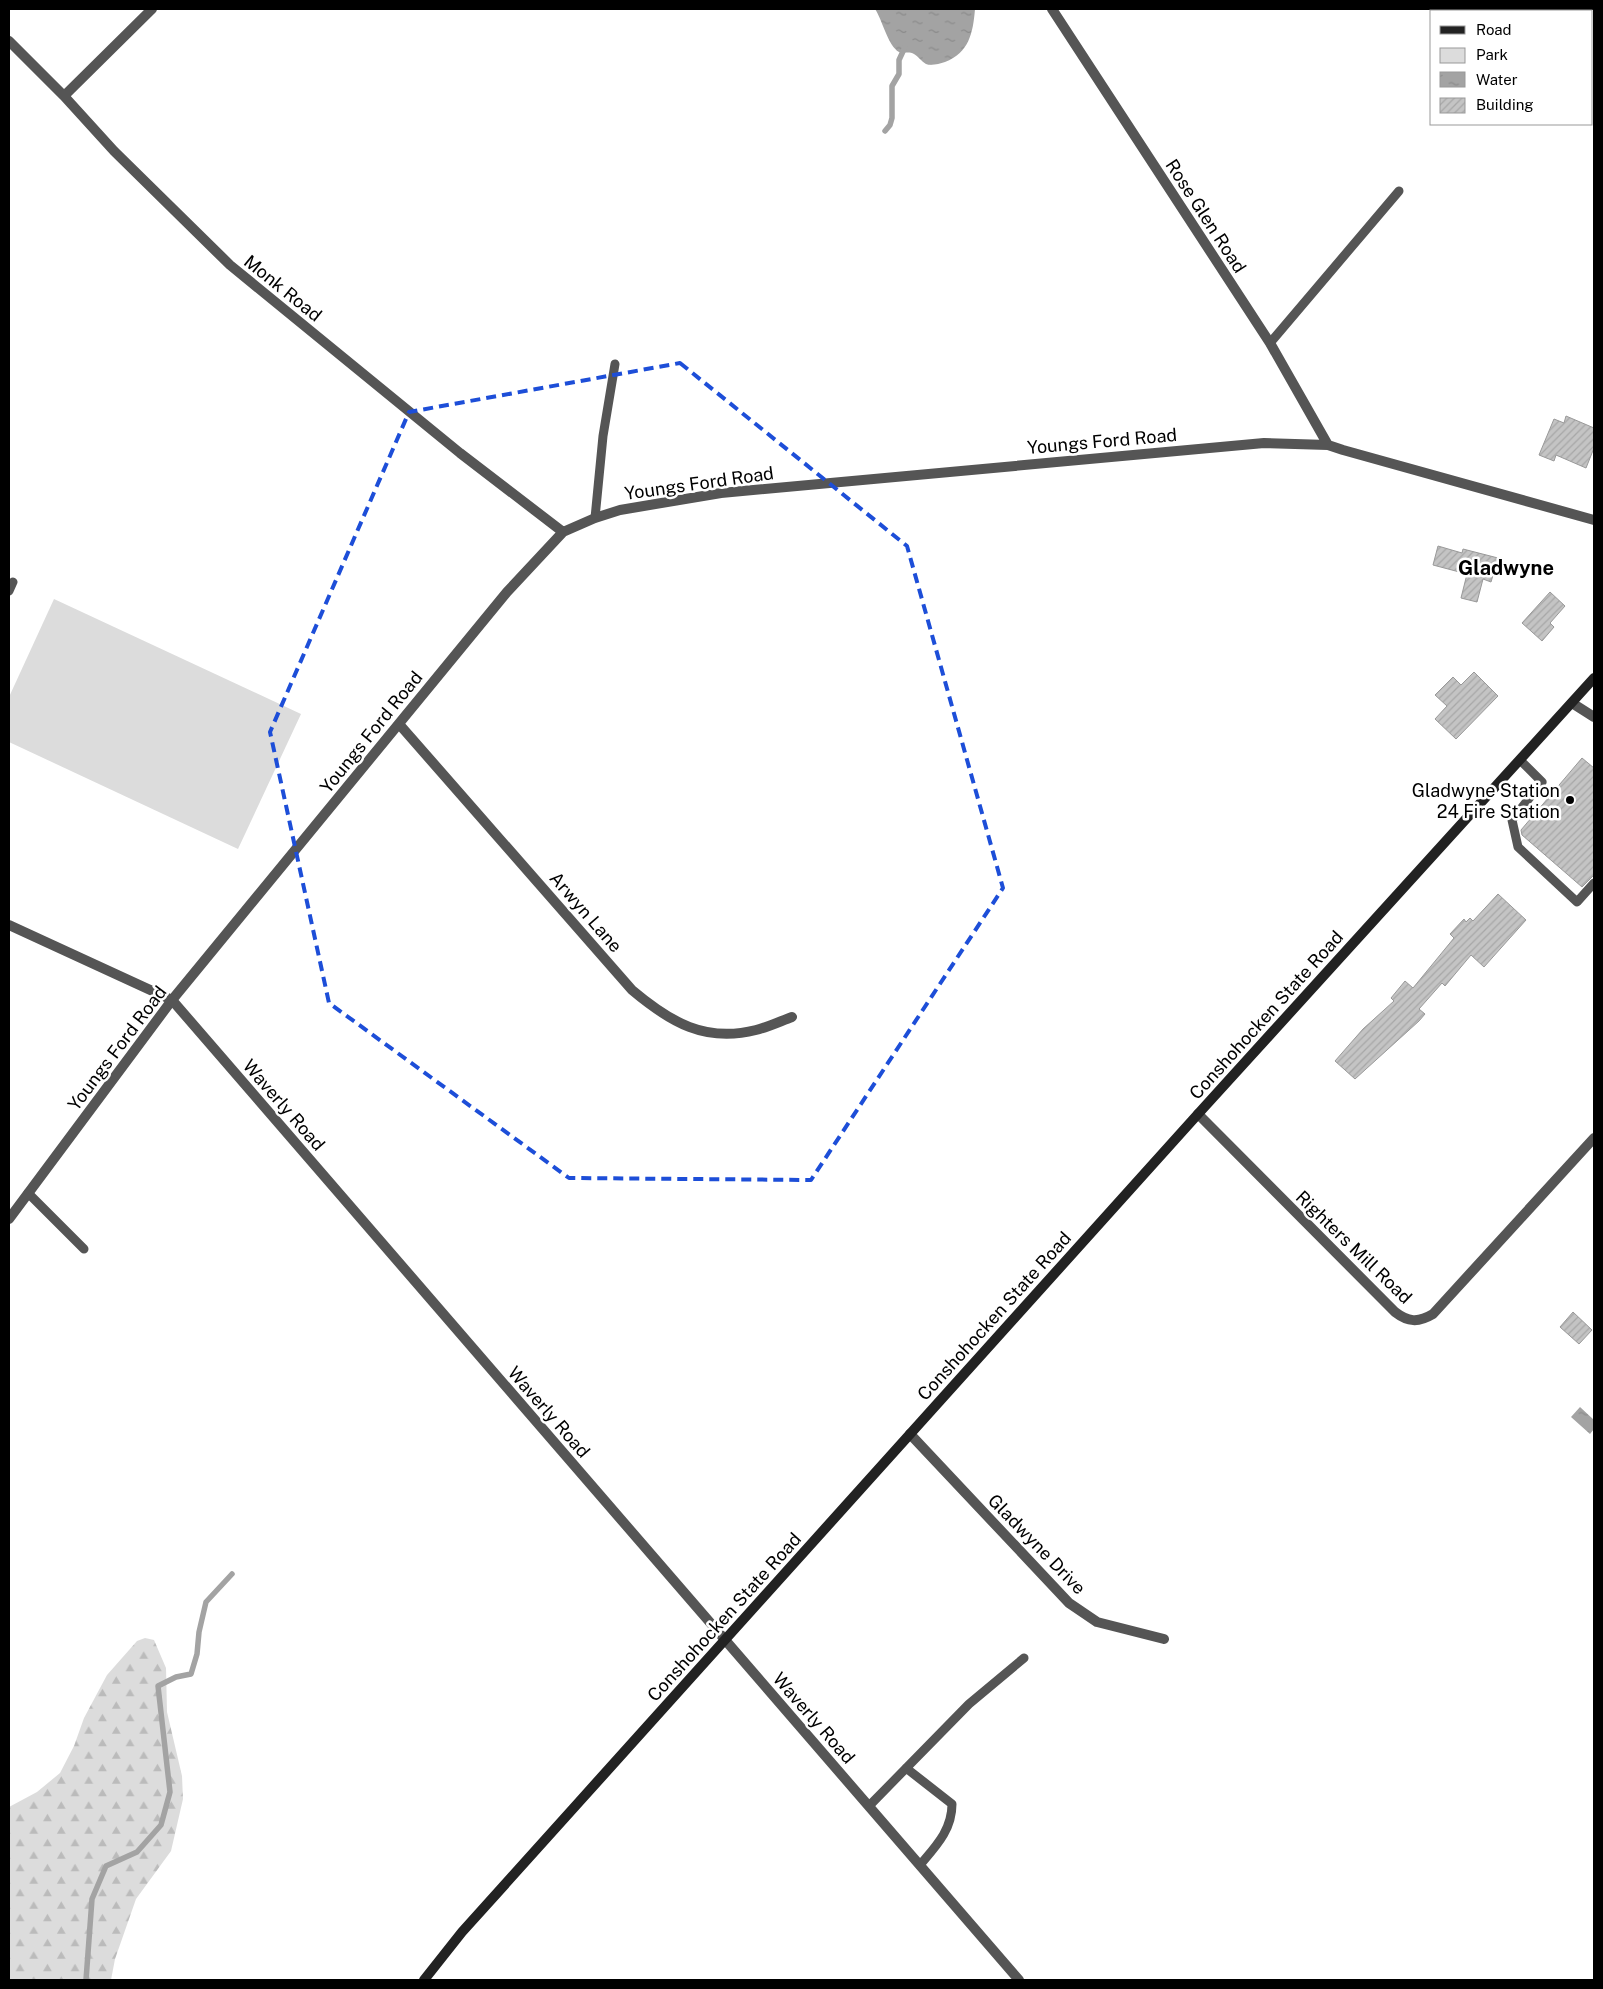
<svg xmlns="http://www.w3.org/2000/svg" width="1603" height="1989" viewBox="0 0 1603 1989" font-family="'Public Sans',sans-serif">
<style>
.forest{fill:url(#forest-firs)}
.park{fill:#dcdcdc}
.water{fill:url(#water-ripples)}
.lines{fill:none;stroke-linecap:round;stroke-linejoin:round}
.stream{stroke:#a3a3a3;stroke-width:5.5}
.building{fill:url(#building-hatch);stroke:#999}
.service{stroke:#555;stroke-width:9}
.minor{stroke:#555;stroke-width:10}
.tertiary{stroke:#555;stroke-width:10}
.secondary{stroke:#222;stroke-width:10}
.marked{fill:none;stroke:#1d4ed8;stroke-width:4;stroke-dasharray:10 6;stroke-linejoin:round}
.poi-dot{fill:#000;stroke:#fff;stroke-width:2}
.labels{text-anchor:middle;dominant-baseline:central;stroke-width:5;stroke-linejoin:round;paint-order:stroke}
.street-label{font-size:18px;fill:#000;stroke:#fff}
.poi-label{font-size:18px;fill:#000;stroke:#fff;text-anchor:end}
.quarter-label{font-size:20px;font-weight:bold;fill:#000;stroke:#fff}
</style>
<defs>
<pattern id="forest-firs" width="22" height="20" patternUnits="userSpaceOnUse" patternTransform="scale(1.25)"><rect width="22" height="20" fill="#dcdcdc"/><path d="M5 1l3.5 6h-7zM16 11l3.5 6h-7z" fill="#bbb"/></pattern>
<pattern id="water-ripples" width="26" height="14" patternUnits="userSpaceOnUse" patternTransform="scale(1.25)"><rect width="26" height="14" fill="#a3a3a3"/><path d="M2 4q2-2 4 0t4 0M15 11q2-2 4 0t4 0" fill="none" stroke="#8b8b8b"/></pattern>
<pattern id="building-hatch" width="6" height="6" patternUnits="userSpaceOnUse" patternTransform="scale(1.25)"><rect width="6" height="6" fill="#c4c4c4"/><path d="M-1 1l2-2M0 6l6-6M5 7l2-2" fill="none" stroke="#a7a7a7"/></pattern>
</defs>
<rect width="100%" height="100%" fill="#fff"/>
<!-- forest -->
<path class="forest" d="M 145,1638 L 154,1640 L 166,1668 L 167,1712 L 182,1776 L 183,1799 L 171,1851 L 136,1899 L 115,1959 L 111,1980 L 9,1980 L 9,1807 L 37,1792 L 60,1773 L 74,1746 L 84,1718 L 107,1675 L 137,1641 Z"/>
<!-- park -->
<path class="park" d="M 54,599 L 301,714 L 238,849 L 9,742 L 9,697 Z"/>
<!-- water -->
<path class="water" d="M 875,9 L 975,9 C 973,33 969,53 945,62 C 939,64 931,66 926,64 C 921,61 918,56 914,54 C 909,51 903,54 899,52 C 888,46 882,19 875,9 Z
M 1580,1407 L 1594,1420 L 1594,1429 L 1590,1434 L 1571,1417 Z"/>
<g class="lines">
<!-- stream -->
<path class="stream" d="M 885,131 L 890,125 L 892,118 L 892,86 L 899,74 L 899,60 L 905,47
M 86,1980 L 92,1899 L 106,1866 L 137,1852 L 161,1825 L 170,1792 L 158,1686 L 176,1677 L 191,1674 L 197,1654 L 199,1632 L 206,1602 L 232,1574"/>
</g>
<!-- building -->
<path class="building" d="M 1566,416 L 1594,428 L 1594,448 L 1586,468 L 1556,455 L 1554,461 L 1539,455 L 1554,419 L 1564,423 Z
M 1438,546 L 1462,553 L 1463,549 L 1498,558 L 1491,582 L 1483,579 L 1477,602 L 1461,598 L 1467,574 L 1433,565 Z
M 1550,592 L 1565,606 L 1550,623 L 1554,627 L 1542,641 L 1522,623 Z
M 1474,672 L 1498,696 L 1456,739 L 1435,719 L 1447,706 L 1435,695 L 1453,677 L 1461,685 Z
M 1582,758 L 1594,768 L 1594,875 L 1582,887 L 1522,835 L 1521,830 Z
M 1498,894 L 1526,920 L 1484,967 L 1471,955 L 1445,986 L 1442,983 L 1419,1009 L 1425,1014 L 1419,1021 L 1355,1079 L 1335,1061 L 1363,1029 L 1394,1001 L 1391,998 L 1405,981 L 1413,988 L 1454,938 L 1450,934 L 1464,919 L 1466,922 L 1470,918 L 1473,921 Z
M 1573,1312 L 1592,1330 L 1579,1344 L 1560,1327 Z"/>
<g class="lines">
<!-- service -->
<path class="service" d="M 1270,343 L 1399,191
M 595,518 L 603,436 L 615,364
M 9,591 L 13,582
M 1520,760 L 1542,782 L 1512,820 L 1518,847 L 1577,902 L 1594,883
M 28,1193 L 84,1249
M 906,1768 L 952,1804 C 952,1830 936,1846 920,1865
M 869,1806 L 969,1704 L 1024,1658"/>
<!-- minor -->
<path class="minor" d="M 1052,9 L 1270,343 L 1328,445
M 9,41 L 64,96 L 114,151 L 230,265 L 460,453 L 563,532
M 64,96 L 152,9
M 399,724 L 632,990 C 670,1022 705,1043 756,1030 C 768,1027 781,1021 792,1017
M 1198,1114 L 1395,1312 C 1408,1322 1418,1323 1433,1314 L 1594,1138
M 9,1219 L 172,1000 L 507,592 L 563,532 L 595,518 L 620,510 L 721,493 L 1264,443 L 1328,445 L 1343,450 L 1594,520
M 910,1434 L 1069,1603 L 1097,1622 L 1164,1639"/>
<!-- tertiary -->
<path class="tertiary" d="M 1572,703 L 1594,717
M 9,925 L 172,1000 L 1019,1980"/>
<!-- secondary -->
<path class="secondary" d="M 424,1980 L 462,1932 L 579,1802 L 1198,1114 L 1594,678"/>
</g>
<!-- marked area -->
<path class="marked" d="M 680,363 L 907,546 L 1003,888 L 811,1180 L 569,1178 L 329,1003 L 270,732 L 409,412 Z"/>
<!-- markers -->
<circle class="poi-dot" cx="1570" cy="800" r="5"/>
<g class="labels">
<!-- street labels -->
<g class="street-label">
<text transform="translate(1206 216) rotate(57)">Rose Glen Road</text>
<text transform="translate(283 288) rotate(39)">Monk Road</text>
<text transform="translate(1102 441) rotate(-5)">Youngs Ford Road</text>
<text transform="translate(699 483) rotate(-8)">Youngs Ford Road</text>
<text transform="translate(371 732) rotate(-51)">Youngs Ford Road</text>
<text transform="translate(586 912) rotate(49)">Arwyn Lane</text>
<text transform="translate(1266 1015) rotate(-48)">Conshohocken State Road</text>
<text transform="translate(117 1048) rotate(-53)">Youngs Ford Road</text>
<text transform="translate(284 1105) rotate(49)">Waverly Road</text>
<text transform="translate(1354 1247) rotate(44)">Righters Mill Road</text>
<text transform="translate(994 1316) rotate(-48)">Conshohocken State Road</text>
<text transform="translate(549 1412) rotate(49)">Waverly Road</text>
<text transform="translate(1037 1544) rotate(46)">Gladwyne Drive</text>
<text transform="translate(724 1617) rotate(-48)">Conshohocken State Road</text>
<text transform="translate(814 1718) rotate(49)">Waverly Road</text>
</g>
<!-- poi labels -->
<g class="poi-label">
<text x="1560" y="790">Gladwyne Station<tspan x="1560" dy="21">24 Fire Station</tspan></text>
</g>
<!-- quarter labels -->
<g class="quarter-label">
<text x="1506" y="568">Gladwyne</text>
</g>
</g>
<!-- border -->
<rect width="1603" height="1989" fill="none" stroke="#000000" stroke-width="20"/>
<!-- legend -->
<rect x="1430" y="10" width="162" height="115" fill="#ffffff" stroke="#999999"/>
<rect x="1440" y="26" width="25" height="8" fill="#222222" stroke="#999999"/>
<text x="1476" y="35" font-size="15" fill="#000000">Road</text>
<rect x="1440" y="48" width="25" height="15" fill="#dcdcdc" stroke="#999999"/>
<text x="1476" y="60" font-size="15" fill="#000000">Park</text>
<rect x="1440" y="72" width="25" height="15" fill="url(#water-ripples)" stroke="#999999"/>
<text x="1476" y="85" font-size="15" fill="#000000">Water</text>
<rect x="1440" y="98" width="25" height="15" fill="url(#building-hatch)" stroke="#999999"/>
<text x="1476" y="110" font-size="15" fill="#000000">Building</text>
</svg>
